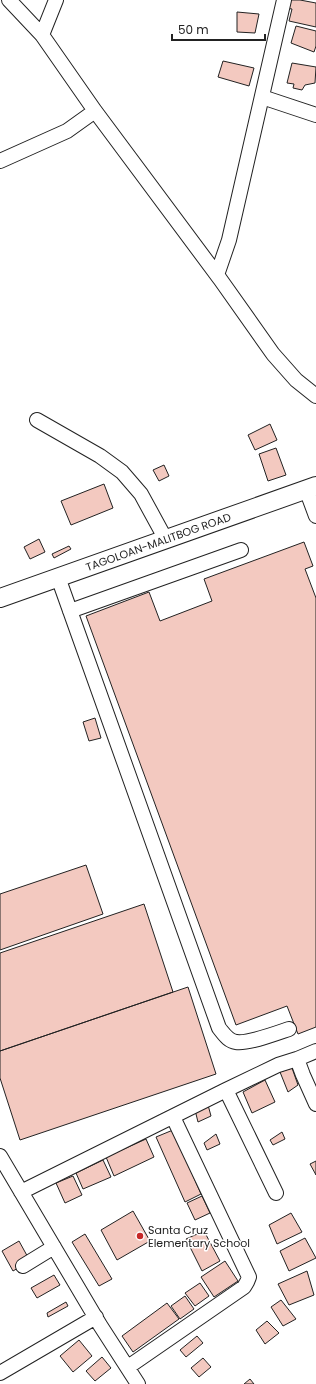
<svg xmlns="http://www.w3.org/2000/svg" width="316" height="1384" viewBox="0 0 316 1384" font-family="Poppins,sans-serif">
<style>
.building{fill:#f3c9c0;stroke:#222}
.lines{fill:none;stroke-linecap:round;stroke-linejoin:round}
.minor-casing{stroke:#222;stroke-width:16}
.major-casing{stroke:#222;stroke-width:20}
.minor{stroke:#fff;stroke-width:14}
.major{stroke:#fff;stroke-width:18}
.poi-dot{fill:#c62828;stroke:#fff;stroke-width:1.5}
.labels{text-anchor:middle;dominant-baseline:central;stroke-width:3;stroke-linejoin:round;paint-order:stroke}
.street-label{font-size:11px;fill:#222;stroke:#fff}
.poi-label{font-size:11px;fill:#222;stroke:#fff;text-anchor:start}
</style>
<rect width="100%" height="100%" fill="#fff"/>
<!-- building -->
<path class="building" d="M 287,0 L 300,0 L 316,3 L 316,27 L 289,21 L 292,9 L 285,8 Z
M 237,12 L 259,14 L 255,33 L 237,32 Z
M 296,26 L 316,31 L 316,46 L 314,52 L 291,43 Z
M 223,61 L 254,68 L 249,86 L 218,77 Z
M 292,63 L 316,67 L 315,83 L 305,85 L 302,90 L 293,88 L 294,84 L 287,83 Z
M 270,424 L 277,440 L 255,450 L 248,435 Z
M 276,448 L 286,475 L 268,481 L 259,454 Z
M 164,465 L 169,476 L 159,481 L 153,470 Z
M 104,484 L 113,508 L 71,525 L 61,501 Z
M 39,539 L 45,552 L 30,559 L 24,547 Z
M 304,542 L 313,566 L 305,569 L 316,598 L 316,1027 L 298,1034 L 287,1006 L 236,1025 L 86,616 L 149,592 L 160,621 L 212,601 L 204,579 Z
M 69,546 L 71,549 L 54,558 L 52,554 Z
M 95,718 L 101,738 L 89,741 L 83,722 Z
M 86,865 L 103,914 L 0,950 L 0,894 Z
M 144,904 L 173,992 L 0,1051 L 0,953 Z
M 188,987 L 216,1074 L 20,1140 L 0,1078 L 0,1051 Z
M 292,1068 L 298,1085 L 288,1092 L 280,1072 Z
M 265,1080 L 275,1102 L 252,1113 L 243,1092 Z
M 208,1105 L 211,1116 L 198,1122 L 195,1110 Z
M 173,1130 L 201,1194 L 185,1202 L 156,1137 Z
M 282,1132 L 285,1139 L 273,1145 L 270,1140 Z
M 216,1134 L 220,1144 L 207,1150 L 204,1143 Z
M 146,1139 L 154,1157 L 114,1176 L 106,1157 Z
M 103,1160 L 111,1177 L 83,1189 L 76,1173 Z
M 316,1161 L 316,1175 L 310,1164 Z
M 73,1176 L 82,1195 L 65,1203 L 56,1183 Z
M 202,1196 L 210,1213 L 195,1220 L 187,1203 Z
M 133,1211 L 150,1241 L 117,1260 L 101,1230 Z
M 291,1213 L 302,1232 L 277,1244 L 269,1225 Z
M 204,1231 L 220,1261 L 202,1271 L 186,1239 Z
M 85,1234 L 112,1279 L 99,1286 L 72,1242 Z
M 305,1238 L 316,1258 L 289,1271 L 280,1251 Z
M 19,1241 L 30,1261 L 13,1271 L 2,1251 Z
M 225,1261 L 238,1281 L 214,1297 L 201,1277 Z
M 307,1271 L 314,1295 L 289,1305 L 278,1284 Z
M 54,1275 L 60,1285 L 37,1298 L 31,1288 Z
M 200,1283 L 209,1296 L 195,1306 L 185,1293 Z
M 185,1296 L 194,1309 L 180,1319 L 171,1306 Z
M 281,1300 L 296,1319 L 283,1326 L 271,1307 Z
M 66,1302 L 68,1306 L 48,1317 L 47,1313 Z
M 167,1303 L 179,1319 L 133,1352 L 122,1336 Z
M 267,1321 L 279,1333 L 265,1344 L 256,1330 Z
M 197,1336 L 203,1343 L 186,1357 L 180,1350 Z
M 79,1340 L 92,1356 L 73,1372 L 60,1356 Z
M 102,1357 L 111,1368 L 95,1381 L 86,1371 Z
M 203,1358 L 211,1367 L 199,1377 L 191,1368 Z
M 250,1379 L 254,1384 L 244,1384 Z"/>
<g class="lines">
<!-- minor casing -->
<g class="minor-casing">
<path id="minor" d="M 9,0 L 42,35 L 95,111 L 220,279 L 273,354 L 296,380 L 316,396
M 42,35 L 56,0
M 262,97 L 316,115
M 0,161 L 67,131 L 95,111
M 217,275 L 229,240 L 284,0
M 37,420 L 100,456 L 122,472 L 141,494 L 165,538
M 306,489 L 316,516
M 58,577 L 219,1028 C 224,1034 228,1041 236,1042 C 248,1044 277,1033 289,1029
M 70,611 L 241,550
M 297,1059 L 316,1051
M 226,1090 L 276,1193
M 0,1156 L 100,1325 L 138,1384
M 21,1192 L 226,1090 L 278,1065 L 297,1059 L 303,1075 L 316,1104
M 23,1266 L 54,1247
M 128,1367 L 244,1287 L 247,1282 L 249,1277 L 173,1117
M 0,1373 L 96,1317"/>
</g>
<!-- major casing -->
<g class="major-casing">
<g id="major">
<path id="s1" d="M 0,598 L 316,486"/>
</g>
</g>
<!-- minor -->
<use href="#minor" class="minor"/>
<!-- major -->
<use href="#major" class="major"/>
</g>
<!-- markers -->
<circle class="poi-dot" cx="140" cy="1236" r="4"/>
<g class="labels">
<!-- street labels -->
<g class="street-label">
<text stroke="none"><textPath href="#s1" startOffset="168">TAGOLOAN-MALITBOG ROAD</textPath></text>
</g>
<!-- poi labels -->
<g class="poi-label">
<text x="148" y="1230">Santa Cruz<tspan x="148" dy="13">Elementary School</tspan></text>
</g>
</g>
<!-- scale -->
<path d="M172 34v6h93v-6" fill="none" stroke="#222222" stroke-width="2"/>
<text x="178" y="34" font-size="12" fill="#222222" stroke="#ffffff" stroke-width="3" paint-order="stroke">50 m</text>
</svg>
